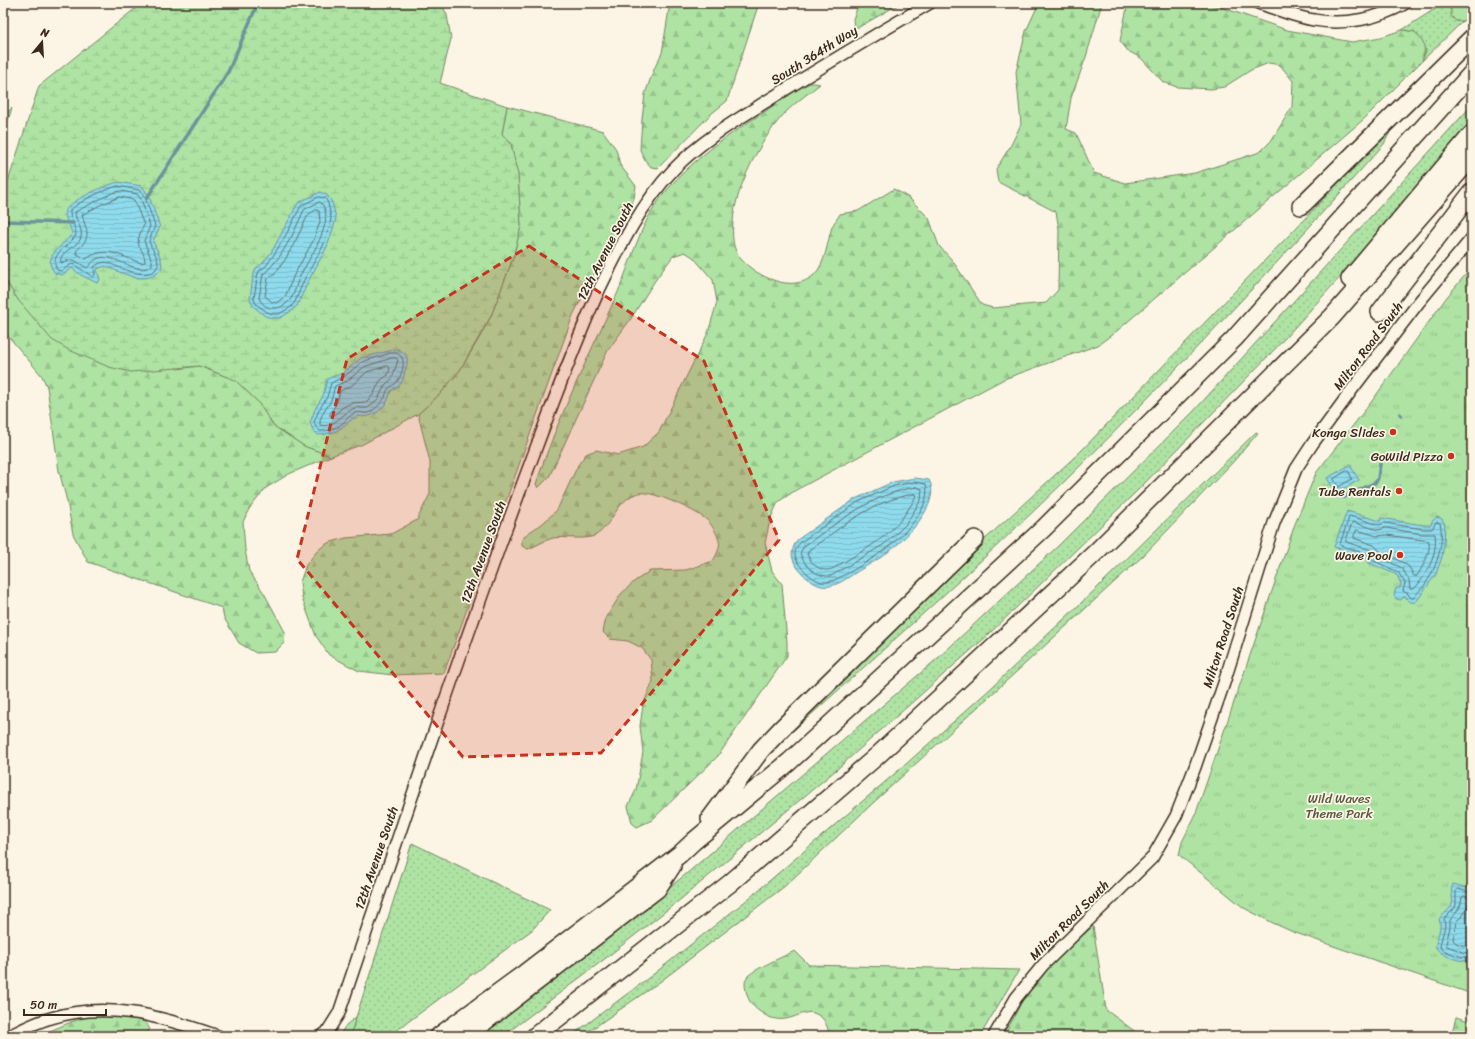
<svg xmlns="http://www.w3.org/2000/svg" width="1475" height="1039" viewBox="0 0 1475 1039" font-family="Sriracha,sans-serif">
<style>
.grass{fill:url(#grass-dots);stroke:#748661}
.forest{fill:url(#forest-firs);stroke:#748661}
.wetland{fill:url(#wetland-marsh);stroke:#748661}
.park{fill:url(#park-tufts);stroke:#748661}
.water{fill:url(#water-rules);stroke:#6c949a}
.lines{fill:none;stroke-linecap:round;stroke-linejoin:round}
.shore{stroke:#5c7171;stroke-width:1}
.stream{stroke:#6c949a;stroke-width:3.5}
.minor-casing{stroke:#3b2a1e;stroke-width:14}
.highway-casing{stroke:#3b2a1e;stroke-width:20}
.minor{stroke:#fcf5e5;stroke-width:11}
.highway{stroke:#fcf5e5;stroke-width:17}
.marked{fill:#c8321e;fill-opacity:0.2;stroke:#c8321e;stroke-width:3;stroke-dasharray:8 5;stroke-linejoin:round}
.poi-dot{fill:#c8321e;stroke:#fcf5e5;stroke-width:1.5}
.labels{text-anchor:middle;dominant-baseline:central;stroke-width:3.5;stroke-linejoin:round;paint-order:stroke}
.street-label{font-size:13px;fill:#3b2a1e;stroke:#fcf5e5}
.poi-label{font-size:13px;fill:#3b2a1e;stroke:#fcf5e5;text-anchor:end}
.park-label{font-size:13px;fill:#585840;stroke:#fcf5e5}
</style>
<defs>
<pattern id="grass-dots" width="8" height="8" patternUnits="userSpaceOnUse"><rect width="8" height="8" fill="#aee3a4"/><path d="M2 2h.1M6 6h.1" fill="none" stroke="#97c38d" stroke-width="1.8" stroke-linecap="round"/></pattern>
<pattern id="forest-firs" width="22" height="20" patternUnits="userSpaceOnUse"><rect width="22" height="20" fill="#aee3a4"/><path d="M5 1l3.5 6h-7zM16 11l3.5 6h-7z" fill="#97c38d"/></pattern>
<pattern id="wetland-marsh" width="20" height="14" patternUnits="userSpaceOnUse"><rect width="20" height="14" fill="#aee3a4"/><path d="M1 5h8M5 5V1M11 12h8M15 12V8" fill="none" stroke="#97c38d"/></pattern>
<pattern id="park-tufts" width="24" height="20" patternUnits="userSpaceOnUse"><rect width="24" height="20" fill="#aee3a4"/><path d="M3 7l-1-3M5 7V3M7 7l1-3M15 17l-1-3M17 17v-4M19 17l1-3" fill="none" stroke="#97c38d"/></pattern>
<pattern id="water-rules" width="6" height="5" patternUnits="userSpaceOnUse"><rect width="6" height="5" fill="#8ddbed"/><path d="M0 2.5h6" fill="none" stroke="#7bbccb"/></pattern>
</defs>
<rect width="100%" height="100%" fill="#fcf5e5"/>
<filter id="ink" filterUnits="userSpaceOnUse"><feTurbulence type="fractalNoise" baseFrequency=".025" numOctaves="2"/><feDisplacementMap in="SourceGraphic" scale="8" xChannelSelector="R" yChannelSelector="G"/><feConvolveMatrix kernelMatrix="1 2 1 2 8 2 1 2 1" color-interpolation-filters="sRGB"/></filter>
<g filter="url(#ink)">
<!-- grass -->
<path class="grass" d="M 1444,3 L 1451,3 L 1450,5 L 1456,21 L 1463,21 L 1422,61 L 1426,51 L 1415,32 L 1402,30 Z
M 1472,105 L 1472,123 L 1351,265 L 1276,348 L 1139,489 L 987,636 L 836,770 L 681,899 L 602,961 L 503,1036 L 480,1036 L 685,875 L 938,658 L 1058,546 L 1193,412 Z
M 1390,132 L 1384,144 C 1282,259 1177,371 1068,478 C 979,565 886,647 794,730 L 772,743 L 830,682 L 1081,451 L 1294,230 L 1371,148 L 1380,139 Z
M 1256,432 L 1258,433 L 1233,462 L 1144,555 L 873,803 L 785,886 L 661,981 L 582,1036 L 571,1036 L 655,973 L 748,899 L 906,764 L 990,689 L 1098,587 Z
M 412,843 L 550,910 L 532,930 L 389,1036 L 350,1036 Z"/>
<!-- forest -->
<path class="forest" d="M 670,3 L 759,3 L 727,101 L 711,114 L 658,168 L 651,167 L 645,160 L 640,150 L 642,119 L 645,94 L 654,69 L 662,53 Z
M 859,3 L 901,3 L 859,27 L 854,27 L 853,19 Z
M 1039,3 L 1102,3 L 1086,57 L 1071,98 L 1066,129 L 1076,133 L 1094,173 L 1125,183 L 1195,173 L 1260,152 L 1271,141 L 1292,107 L 1293,81 L 1280,65 L 1269,63 L 1251,70 L 1224,87 L 1211,89 L 1177,87 L 1163,82 L 1141,58 L 1128,51 L 1120,41 L 1128,3 L 1209,3 L 1287,30 L 1352,42 L 1381,37 L 1402,30 L 1415,32 C 1424,42 1427,47 1422,61 L 1364,119 L 1118,330 L 1098,345 L 1004,379 L 796,490 L 778,502 L 770,520 L 765,543 L 772,571 L 782,584 L 787,642 L 787,656 L 718,756 L 652,820 L 637,827 L 632,823 L 628,806 L 636,790 L 643,752 L 640,726 L 643,705 L 653,681 L 651,660 L 642,648 L 628,641 L 610,639 L 603,632 L 606,618 L 621,594 L 635,581 L 650,571 L 686,570 L 713,561 C 717,554 722,545 718,538 C 717,533 712,526 709,522 C 700,512 652,490 639,493 C 617,498 612,526 596,535 C 586,541 565,536 553,538 C 545,540 536,546 528,549 L 522,546 L 522,539 L 528,533 L 542,524 L 557,510 L 578,465 L 586,454 L 596,450 L 618,455 L 643,447 L 659,432 L 708,333 L 717,302 L 713,280 L 693,257 L 685,252 L 673,256 L 654,282 L 630,320 L 608,350 L 549,477 L 538,488 L 536,484 C 558,417 589,356 618,292 C 630,264 638,232 655,206 C 682,166 724,138 764,112 C 774,106 801,85 810,83 C 813,83 817,83 820,84 C 809,93 797,101 787,111 C 763,135 735,187 733,222 C 732,234 732,250 741,259 C 757,277 793,294 814,275 C 826,263 827,242 832,227 C 834,222 838,218 840,214 L 858,211 L 894,189 L 909,198 L 929,218 L 939,246 L 952,260 L 982,305 L 993,308 L 1046,303 L 1058,290 L 1059,229 L 1056,212 L 998,182 L 996,169 L 1011,145 L 1021,124 L 1016,72 L 1026,31 Z
M 1451,3 L 1472,3 L 1472,12 L 1463,21 L 1456,21 L 1451,16 Z
M 507,106 L 603,131 L 616,149 L 620,165 L 636,186 L 634,198 L 573,315 L 444,673 L 393,675 L 359,671 L 329,655 L 316,636 L 302,598 L 300,582 L 306,565 L 318,550 L 328,543 L 346,538 L 391,534 L 417,520 L 430,494 L 430,462 L 418,414 L 440,394 L 460,370 L 477,342 L 491,316 L 513,258 L 521,226 L 518,175 L 511,144 L 502,134 Z
M 3,277 L 19,301 L 178,369 L 199,366 L 235,380 L 257,401 L 274,426 L 304,446 L 331,456 L 289,474 L 266,488 L 249,509 L 243,522 L 245,550 L 249,571 L 264,593 L 285,632 L 284,643 L 275,652 L 256,653 L 239,643 L 224,618 L 222,608 L 88,562 L 73,534 L 67,501 L 59,471 L 47,387 L 42,376 L 3,330 Z
M 1093,926 L 1106,1010 L 1141,1036 L 1004,1036 L 1023,999 L 1045,970 Z
M 795,951 L 809,965 L 1019,970 L 980,1036 L 830,1036 C 827,1027 826,1018 816,1014 C 801,1006 786,1032 759,1011 C 752,1006 748,1000 746,991 C 745,986 744,982 747,977 C 752,970 786,955 795,951 Z
M 86,1017 C 100,1017 137,1015 147,1024 C 148,1026 149,1028 150,1029 L 145,1036 L 38,1036 L 71,1022 Z
M 356,1017 L 350,1036 L 339,1036 L 346,1025 Z
M 1456,1017 L 1472,1022 L 1472,1036 L 1451,1036 Z"/>
<!-- wetland -->
<path class="wetland" d="M 142,3 L 441,3 L 447,15 L 451,39 L 440,83 L 507,106 L 502,134 L 511,144 L 518,175 L 521,226 L 513,258 L 491,316 L 460,370 L 440,394 L 418,414 L 363,444 L 331,456 L 304,446 L 274,426 L 257,401 L 235,380 L 199,366 L 131,372 L 109,367 L 69,350 L 52,340 L 19,301 L 3,277 L 3,197 L 39,86 Z
M 12,108 L 3,136 L 3,116 Z"/>
<!-- park -->
<path class="park" d="M 1472,267 L 1472,994 L 1293,932 L 1273,923 L 1244,908 L 1179,855 L 1182,842 L 1195,816 L 1295,524 L 1316,473 L 1372,401 L 1446,298 Z"/>
<!-- water -->
<path class="water" d="M 118,182 L 142,186 L 149,196 L 160,227 L 153,241 L 161,259 L 162,268 C 148,288 123,273 105,266 L 97,269 L 100,280 L 97,283 L 79,274 L 72,268 L 62,275 L 55,273 C 40,256 65,245 72,234 C 71,227 65,220 65,213 C 66,201 107,185 118,182 Z
M 320,192 L 327,195 L 332,202 L 336,218 L 334,226 L 327,247 L 308,282 L 298,304 L 293,310 L 280,318 L 272,318 L 265,316 L 253,306 L 250,299 L 253,276 L 256,268 L 263,263 L 272,251 L 298,203 Z
M 397,349 C 409,354 409,360 405,371 C 404,376 403,382 399,386 C 397,388 393,389 391,391 C 390,393 389,397 388,400 C 382,411 371,419 358,416 C 341,425 341,434 318,435 L 313,430 L 310,423 L 315,409 L 323,396 L 327,379 L 343,373 L 361,358 Z
M 1350,465 L 1359,480 L 1336,493 L 1327,478 Z
M 915,478 L 929,480 C 942,503 906,539 888,552 C 880,559 869,564 860,570 C 848,577 835,589 821,586 C 811,583 803,575 797,567 C 790,557 791,550 797,540 L 855,499 L 893,482 Z
M 1347,511 L 1380,521 L 1381,518 L 1423,525 L 1431,525 L 1432,521 L 1437,517 L 1442,519 L 1445,525 L 1444,544 L 1442,557 L 1436,574 L 1416,602 C 1410,603 1408,601 1405,596 L 1401,600 L 1396,599 L 1394,595 L 1396,588 L 1400,588 L 1401,584 L 1397,575 L 1367,562 L 1368,559 L 1334,547 Z
M 1453,884 L 1472,889 L 1472,960 C 1462,963 1443,957 1436,948 C 1435,938 1443,929 1439,919 C 1443,914 1451,909 1452,904 C 1454,897 1449,893 1453,884 Z"/>
<g class="lines">
<!-- shore -->
<path class="shore" d="M 118,186 L 139,190 L 145,197 L 155,226 L 149,241 C 151,248 158,256 158,264 C 158,267 157,267 156,269 C 145,281 119,267 106,262 L 100,263 L 94,267 L 95,275 L 93,277 L 73,264 L 70,265 L 62,271 L 57,270 C 48,254 70,246 76,235 C 76,226 69,219 70,210 C 80,201 105,189 118,186 Z
M 121,191 L 137,194 L 141,199 L 150,226 L 144,241 L 152,261 L 152,265 C 139,278 115,253 99,258 C 93,260 91,264 87,268 L 74,260 L 69,260 L 61,263 C 58,252 75,248 80,240 C 85,230 75,221 75,212 L 112,193 Z
M 120,197 L 134,200 L 144,225 C 131,250 144,244 145,262 L 141,263 C 120,256 106,245 86,259 L 77,254 L 76,251 C 85,243 90,237 85,225 C 84,221 83,218 82,215 L 100,205 Z
M 319,197 L 325,198 L 328,203 L 331,218 L 330,225 L 323,246 L 304,280 L 295,302 L 291,307 L 279,314 L 273,314 L 267,312 L 256,304 L 254,299 L 257,277 L 259,271 L 266,266 L 275,253 L 287,233 L 301,206 Z
M 320,202 C 339,218 307,261 299,278 C 296,285 294,298 287,303 C 278,311 264,310 259,298 L 263,274 L 269,269 L 280,256 L 292,236 L 304,210 Z
M 316,210 L 319,211 L 320,222 L 313,241 L 294,275 L 285,297 L 276,303 L 272,302 L 265,296 L 268,278 L 275,273 L 285,260 L 297,238 L 308,215 Z
M 391,353 C 410,351 403,375 396,383 C 394,385 391,386 389,388 C 387,390 386,394 385,397 C 382,402 376,409 370,412 C 365,415 360,411 355,413 C 350,415 347,419 343,423 C 337,428 328,431 320,431 L 316,427 L 314,422 L 319,410 L 327,397 L 331,383 L 345,376 L 362,362 Z
M 392,358 L 396,358 L 398,360 L 392,379 L 385,385 L 378,399 L 368,408 C 363,409 359,407 355,408 C 343,412 334,429 320,425 C 319,415 328,408 331,400 C 333,396 333,391 335,386 L 347,381 L 364,367 Z
M 388,366 L 390,368 L 388,375 L 380,381 L 373,395 L 366,402 L 352,403 L 343,407 L 333,416 L 330,416 L 330,414 L 337,402 L 340,391 L 351,386 L 367,372 Z
M 1347,471 L 1349,472 L 1352,479 L 1338,487 L 1334,479 Z
M 915,482 L 926,484 C 935,523 862,568 832,581 C 829,582 825,582 822,582 C 812,580 795,564 795,554 C 795,549 798,545 801,542 L 858,502 L 894,486 Z
M 916,487 L 922,489 L 921,500 L 906,524 L 898,532 L 883,545 L 831,576 C 816,577 805,567 800,553 L 804,546 C 840,521 872,494 916,487 Z
M 914,494 L 916,495 C 915,499 912,504 909,508 C 892,537 862,551 834,568 C 822,574 812,565 807,554 L 809,550 C 842,527 873,500 914,494 Z
M 1350,516 L 1379,525 L 1385,523 L 1423,529 L 1432,529 L 1436,522 L 1440,523 C 1445,544 1436,569 1424,586 C 1421,590 1416,593 1414,598 L 1411,598 L 1408,594 L 1403,591 L 1405,583 L 1398,572 L 1372,560 L 1369,555 L 1340,545 Z
M 1353,522 L 1378,530 L 1386,528 L 1422,534 L 1435,534 C 1438,554 1427,575 1414,589 L 1410,589 L 1409,580 L 1402,568 L 1377,556 L 1371,550 L 1346,542 L 1346,540 Z
M 1357,530 L 1377,536 L 1387,535 L 1429,541 C 1431,552 1423,566 1417,576 L 1414,576 L 1409,567 L 1404,563 L 1381,552 L 1374,545 L 1354,538 L 1354,536 Z
M 1472,893 L 1458,889 L 1456,890 L 1456,905 L 1454,909 L 1444,919 L 1445,926 L 1440,945 L 1441,949 C 1451,954 1461,958 1472,957
M 1472,898 L 1464,896 L 1462,897 C 1461,908 1457,912 1450,920 L 1450,927 L 1446,944 L 1447,946 L 1465,953 L 1472,951
M 1472,904 L 1468,904 L 1464,914 L 1456,922 L 1453,940 C 1458,946 1465,946 1472,945"/>
<!-- stream -->
<path class="stream" d="M 147,198 L 228,72 L 258,3
M 3,221 L 73,223
M 1400,414 L 1401,415
M 1336,493 L 1341,497 L 1345,497 L 1376,482 L 1378,478 L 1380,464"/>
<!-- minor casing -->
<g class="minor-casing">
<path id="minor" d="M 1258,3 C 1277,9 1295,17 1314,20 C 1345,26 1380,18 1406,3
M 9,1036 C 23,1029 36,1022 51,1018 C 109,1000 163,1017 218,1036
M 322,1036 L 327,1032 L 339,1013 C 401,829 462,645 530,464 C 552,405 574,345 600,288 C 621,245 641,204 674,169 C 701,141 735,121 767,101 C 821,67 875,35 930,3
M 994,1036 L 1016,998 L 1043,965 L 1152,858 L 1176,816 L 1195,767 L 1224,683 L 1274,523 L 1296,469 L 1313,443 L 1354,387 L 1419,302 L 1472,238"/>
</g>
<!-- highway casing -->
<g class="highway-casing">
<path id="highway" d="M 1301,206 L 1472,38
M 1350,279 L 1472,134
M 1380,312 L 1472,192
M 710,819 L 761,750 L 782,728 L 975,539
M 439,1036 L 525,973 L 680,854 L 694,841 L 789,762 L 1043,529 L 1234,339 L 1472,73
M 466,1036 L 657,889 L 672,866
M 535,1036 L 729,884 L 877,756 L 1094,554 L 1332,317 L 1472,157"/>
</g>
<!-- minor -->
<use href="#minor" class="minor"/>
<!-- highway -->
<use href="#highway" class="highway"/>
</g>
</g>
<!-- marked area -->
<path class="marked" d="M 529,246 L 704,361 L 779,540 L 601,753 L 463,757 L 297,559 L 347,359 Z"/>
<!-- markers -->
<g class="poi-dot">
<circle cx="1393" cy="432" r="4"/>
<circle cx="1451" cy="456" r="4"/>
<circle cx="1399" cy="491" r="4"/>
<circle cx="1400" cy="555" r="4"/>
</g>
<g class="labels">
<!-- street labels -->
<g class="street-label">
<text transform="translate(814 55) rotate(-32)">South 364th Way</text>
<text transform="translate(605 251) rotate(-63)">12th Avenue South</text>
<text transform="translate(1368 346) rotate(-53)">Milton Road South</text>
<text transform="translate(483 552) rotate(-70)">12th Avenue South</text>
<text transform="translate(1223 637) rotate(-72)">Milton Road South</text>
<text transform="translate(376 858) rotate(-71)">12th Avenue South</text>
<text transform="translate(1069 920) rotate(-45)">Milton Road South</text>
</g>
<!-- poi labels -->
<g class="poi-label">
<text x="1385" y="432">Konga Slides</text>
<text x="1443" y="456">GoWild Pizza</text>
<text x="1391" y="491">Tube Rentals</text>
<text x="1392" y="555">Wave Pool</text>
</g>
<!-- park labels -->
<g class="park-label">
<text x="1339" y="798">Wild Waves<tspan x="1339" dy="15">Theme Park</tspan></text>
</g>
</g>
<!-- margin -->
<rect width="1475" height="1039" fill="none" stroke="#fcf5e5" stroke-width="16"/>
<rect x="8" y="8" width="1459" height="1023" fill="none" stroke="#3b2a1e" stroke-width="1.5" filter="url(#ink)"/>
<!-- north arrow -->
<g transform="translate(42 42) rotate(18)" stroke="#fcf5e5" stroke-width="3" paint-order="stroke">
<path d="M0-3L7 15L0 10L-7 15Z" fill="#3b2a1e"/>
<text y="-6" font-size="11" font-weight="bold" text-anchor="middle" fill="#3b2a1e">N</text>
</g>
<!-- scale -->
<path d="M24 1009v6h82v-6" fill="none" stroke="#3b2a1e" stroke-width="2"/>
<text x="30" y="1009" font-size="12" fill="#3b2a1e" stroke="#fcf5e5" stroke-width="3" paint-order="stroke">50 m</text>
</svg>
